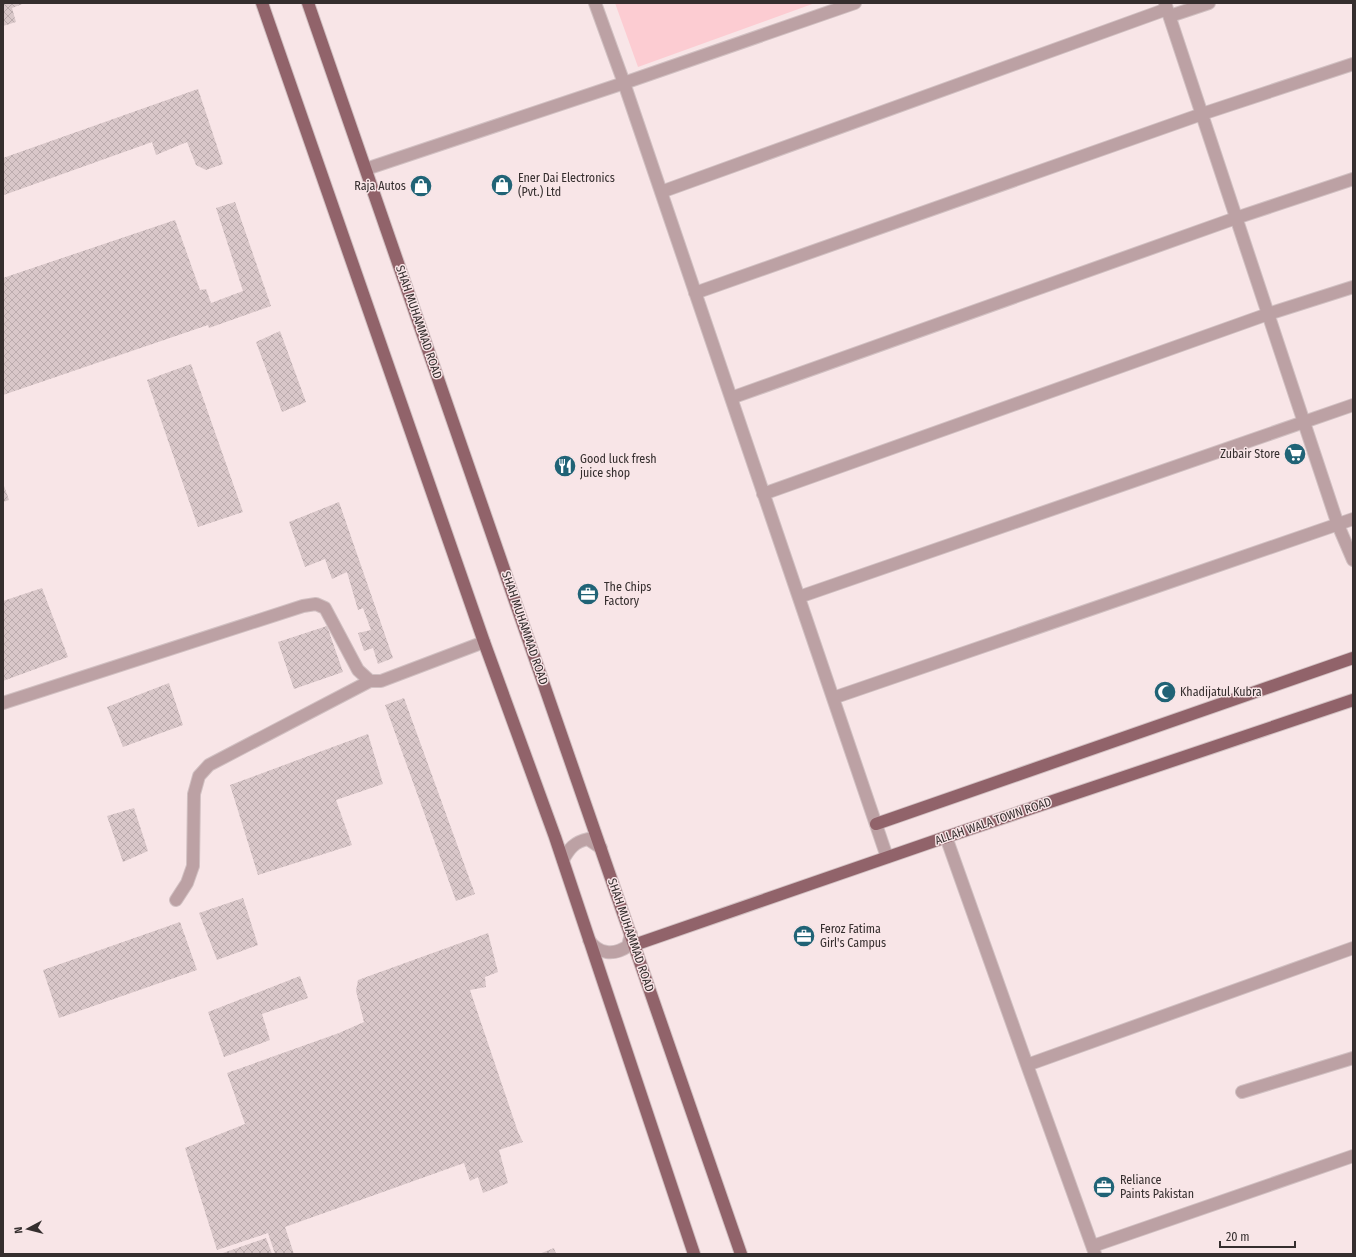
<svg xmlns="http://www.w3.org/2000/svg" width="1356" height="1257" viewBox="0 0 1356 1257" font-family="'Fira Sans Condensed',sans-serif">
<style>
.park{fill:#fcccd2}
.building{fill:url(#building-cross-hatch)}
.lines{fill:none;stroke-linecap:round;stroke-linejoin:round}
.minor-casing{stroke:#d1c0c2;stroke-width:14}
.major-casing{stroke:#d1c0c2;stroke-width:14}
.minor{stroke:#bca1a4;stroke-width:12}
.major{stroke:#91636a;stroke-width:12}
.labels{text-anchor:middle;dominant-baseline:central;stroke-width:3;stroke-linejoin:round;paint-order:stroke}
.poi-label{font-size:12px;fill:#352e2e;stroke:#f8e5e7;text-anchor:start}
.street-label{font-size:12px;fill:#352e2e;stroke:#f8e5e7}
</style>
<defs>
<pattern id="building-cross-hatch" width="8" height="8" patternUnits="userSpaceOnUse"><rect width="8" height="8" fill="#d9c7c9"/><path d="M0 0l8 8M0 8l8-8" fill="none" stroke="#bbabad"/></pattern>
</defs>
<rect width="100%" height="100%" fill="#f8e5e7"/>
<!-- park -->
<path class="park" d="M 615,3 L 815,3 L 638,67 Z"/>
<!-- building -->
<path class="building" d="M 3,3 L 25,3 L 12,8 L 16,22 L 3,26 Z
M 198,89 L 223,164 L 206,170 L 196,165 L 187,142 L 156,155 L 152,142 L 4,195 L 3,191 L 3,158 Z
M 235,202 L 271,306 L 209,328 L 208,325 L 3,395 L 3,278 L 175,220 L 200,290 L 206,289 L 211,303 L 243,291 L 216,208 Z
M 280,331 L 306,402 L 282,412 L 256,342 Z
M 191,364 L 243,512 L 198,527 L 147,380 Z
M 3,483 L 9,500 L 3,502 Z
M 339,502 L 393,658 L 378,664 L 373,648 L 364,651 L 358,633 L 371,630 L 363,608 L 358,610 L 347,572 L 332,579 L 325,559 L 305,567 L 289,522 Z
M 42,588 L 68,657 L 3,681 L 3,601 Z
M 327,626 L 343,672 L 294,689 L 278,642 Z
M 169,683 L 183,725 L 123,747 L 107,707 Z
M 404,698 L 475,894 L 456,901 L 385,705 Z
M 368,734 L 383,784 L 336,800 L 352,845 L 258,875 L 230,785 Z
M 134,808 L 148,851 L 123,862 L 107,816 Z
M 243,898 L 258,945 L 217,960 L 199,913 Z
M 180,922 L 197,970 L 59,1018 L 43,970 Z
M 488,933 L 498,972 L 485,977 L 486,987 L 470,990 L 518,1132 L 523,1142 L 499,1150 L 508,1183 L 483,1193 L 478,1177 L 470,1181 L 464,1163 L 285,1227 L 294,1254 L 275,1254 L 268,1233 L 217,1250 L 185,1148 L 245,1124 L 227,1073 L 339,1033 L 364,1022 L 356,991 L 358,980 Z
M 300,976 L 308,998 L 262,1014 L 270,1040 L 224,1057 L 208,1012 Z
M 266,1238 L 272,1254 L 220,1254 Z
M 554,1248 L 556,1254 L 539,1254 Z"/>
<g class="lines">
<!-- minor casing -->
<g class="minor-casing">
<path id="minor" d="M 595,3 L 624,83 L 887,857
M 1165,3 L 1338,525 L 1353,560
M 1170,16 L 1209,3
M 366,169 L 624,83 L 855,3
M 661,192 L 1167,9
M 695,293 L 1202,114 L 1353,64
M 731,398 L 1236,218 L 1353,179
M 763,494 L 1268,314 L 1353,287
M 799,597 L 1353,405
M 833,698 L 1353,519
M 3,703 L 303,606 L 316,604 L 325,608 L 358,670 L 370,681 L 381,681 L 484,642
M 946,837 L 1027,1065 L 1095,1254
M 563,860 C 569,849 574,842 588,839 L 601,848
M 176,900 L 187,883 L 193,866 L 194,794 L 199,776 L 209,765 L 370,681
M 589,940 C 598,954 614,956 628,946 L 631,934
M 1027,1065 L 1353,948
M 1242,1092 L 1353,1058
M 1093,1246 L 1353,1156"/>
</g>
<!-- major casing -->
<g class="major-casing">
<path id="major" d="M 262,3 L 484,642 L 555,837 L 694,1254
M 308,3 L 741,1254
M 876,824 L 1353,658
M 634,945 L 946,837 L 1353,700"/>
</g>
<!-- minor -->
<use href="#minor" class="minor"/>
<!-- major -->
<use href="#major" class="major"/>
</g>
<!-- icons -->
<defs>
<g id="shop-disc" transform="scale(1.15)"><circle r="9.5" fill="#206376" stroke="#f8e5e7"/><path d="M-5-2.5h2.3a2.7 3.5 0 0 1 5.4 0H5L5.5 6h-11ZM-1.5-2.5h3a1.5 2.3 0 0 0-3 0Z" fill="#fff"/></g>
<g id="supermarket-disc" transform="scale(1.15)"><circle r="9.5" fill="#206376" stroke="#f8e5e7"/><path d="M-6-5.5h2.5l.6 2H6L4.5 2H-2.5L-4.4-4H-6ZM-1.5 3.2a1.3 1.3 0 1 0 .1 0ZM3 3.2a1.3 1.3 0 1 0 .1 0Z" fill="#fff"/></g>
<g id="restaurant-disc" transform="scale(1.15)"><circle r="9.5" fill="#206376" stroke="#f8e5e7"/><path d="M-5-6h1v4h1v-4h1v4h1v-4h1v5L-1.5 .5V6h-2V.5L-5-1ZM5-6V6H3V1.5H1.5Q1.5-4 5-6Z" fill="#fff"/></g>
<g id="office-disc" transform="scale(1.15)"><circle r="9.5" fill="#206376" stroke="#f8e5e7"/><path d="M-6-3h4V-5.5h4V-3h4V5H-6ZM-1-4.5V-3h2v-1.5ZM-6 0V1H6V0Z" fill="#fff"/></g>
<g id="mosque-disc" transform="scale(1.15)"><circle r="9.5" fill="#206376" stroke="#f8e5e7"/><path d="M3.5-4.9A6 6 0 1 0 3.5 4.9A5 5 0 1 1 3.5-4.9Z" fill="#fff"/></g>
</defs>
<g fill-rule="evenodd">
<use href="#shop-disc" x="502" y="185"/>
<use href="#shop-disc" x="421" y="186"/>
<use href="#supermarket-disc" x="1295" y="454"/>
<use href="#restaurant-disc" x="565" y="466"/>
<use href="#office-disc" x="588" y="594"/>
<use href="#mosque-disc" x="1165" y="692"/>
<use href="#office-disc" x="804" y="936"/>
<use href="#office-disc" x="1104" y="1187"/>
</g>
<g class="labels">
<!-- poi labels -->
<g class="poi-label">
<text x="518" y="178">Ener Dai Electronics<tspan x="518" dy="14">(Pvt.) Ltd</tspan></text>
<text x="406" y="186" text-anchor="end">Raja Autos</text>
<text x="1280" y="454" text-anchor="end">Zubair Store</text>
<text x="580" y="459">Good luck fresh<tspan x="580" dy="14">juice shop</tspan></text>
<text x="604" y="587">The Chips<tspan x="604" dy="14">Factory</tspan></text>
<text x="1180" y="692">Khadijatul Kubra</text>
<text x="820" y="929">Feroz Fatima<tspan x="820" dy="14">Girl's Campus</tspan></text>
<text x="1120" y="1180">Reliance<tspan x="1120" dy="14">Paints Pakistan</tspan></text>
</g>
<!-- street labels -->
<g class="street-label">
<text transform="translate(419 322) rotate(71)">SHAH MUHAMMAD ROAD</text>
<text transform="translate(525 628) rotate(71)">SHAH MUHAMMAD ROAD</text>
<text transform="translate(993 821) rotate(-19)">ALLAH WALA TOWN ROAD</text>
<text transform="translate(631 935) rotate(71)">SHAH MUHAMMAD ROAD</text>
</g>
</g>
<!-- border -->
<rect width="1356" height="1257" fill="none" stroke="#352e2e" stroke-width="8"/>
<!-- north arrow -->
<g transform="translate(28 1229) rotate(263)" stroke="#f8e5e7" stroke-width="3" paint-order="stroke">
<path d="M0-3L7 15L0 10L-7 15Z" fill="#352e2e"/>
<text y="-6" font-size="11" font-weight="bold" text-anchor="middle" fill="#352e2e">N</text>
</g>
<!-- scale -->
<path d="M1220 1241v6h75v-6" fill="none" stroke="#352e2e" stroke-width="2"/>
<text x="1226" y="1241" font-size="12" fill="#352e2e" stroke="#f8e5e7" stroke-width="3" paint-order="stroke">20 m</text>
</svg>
